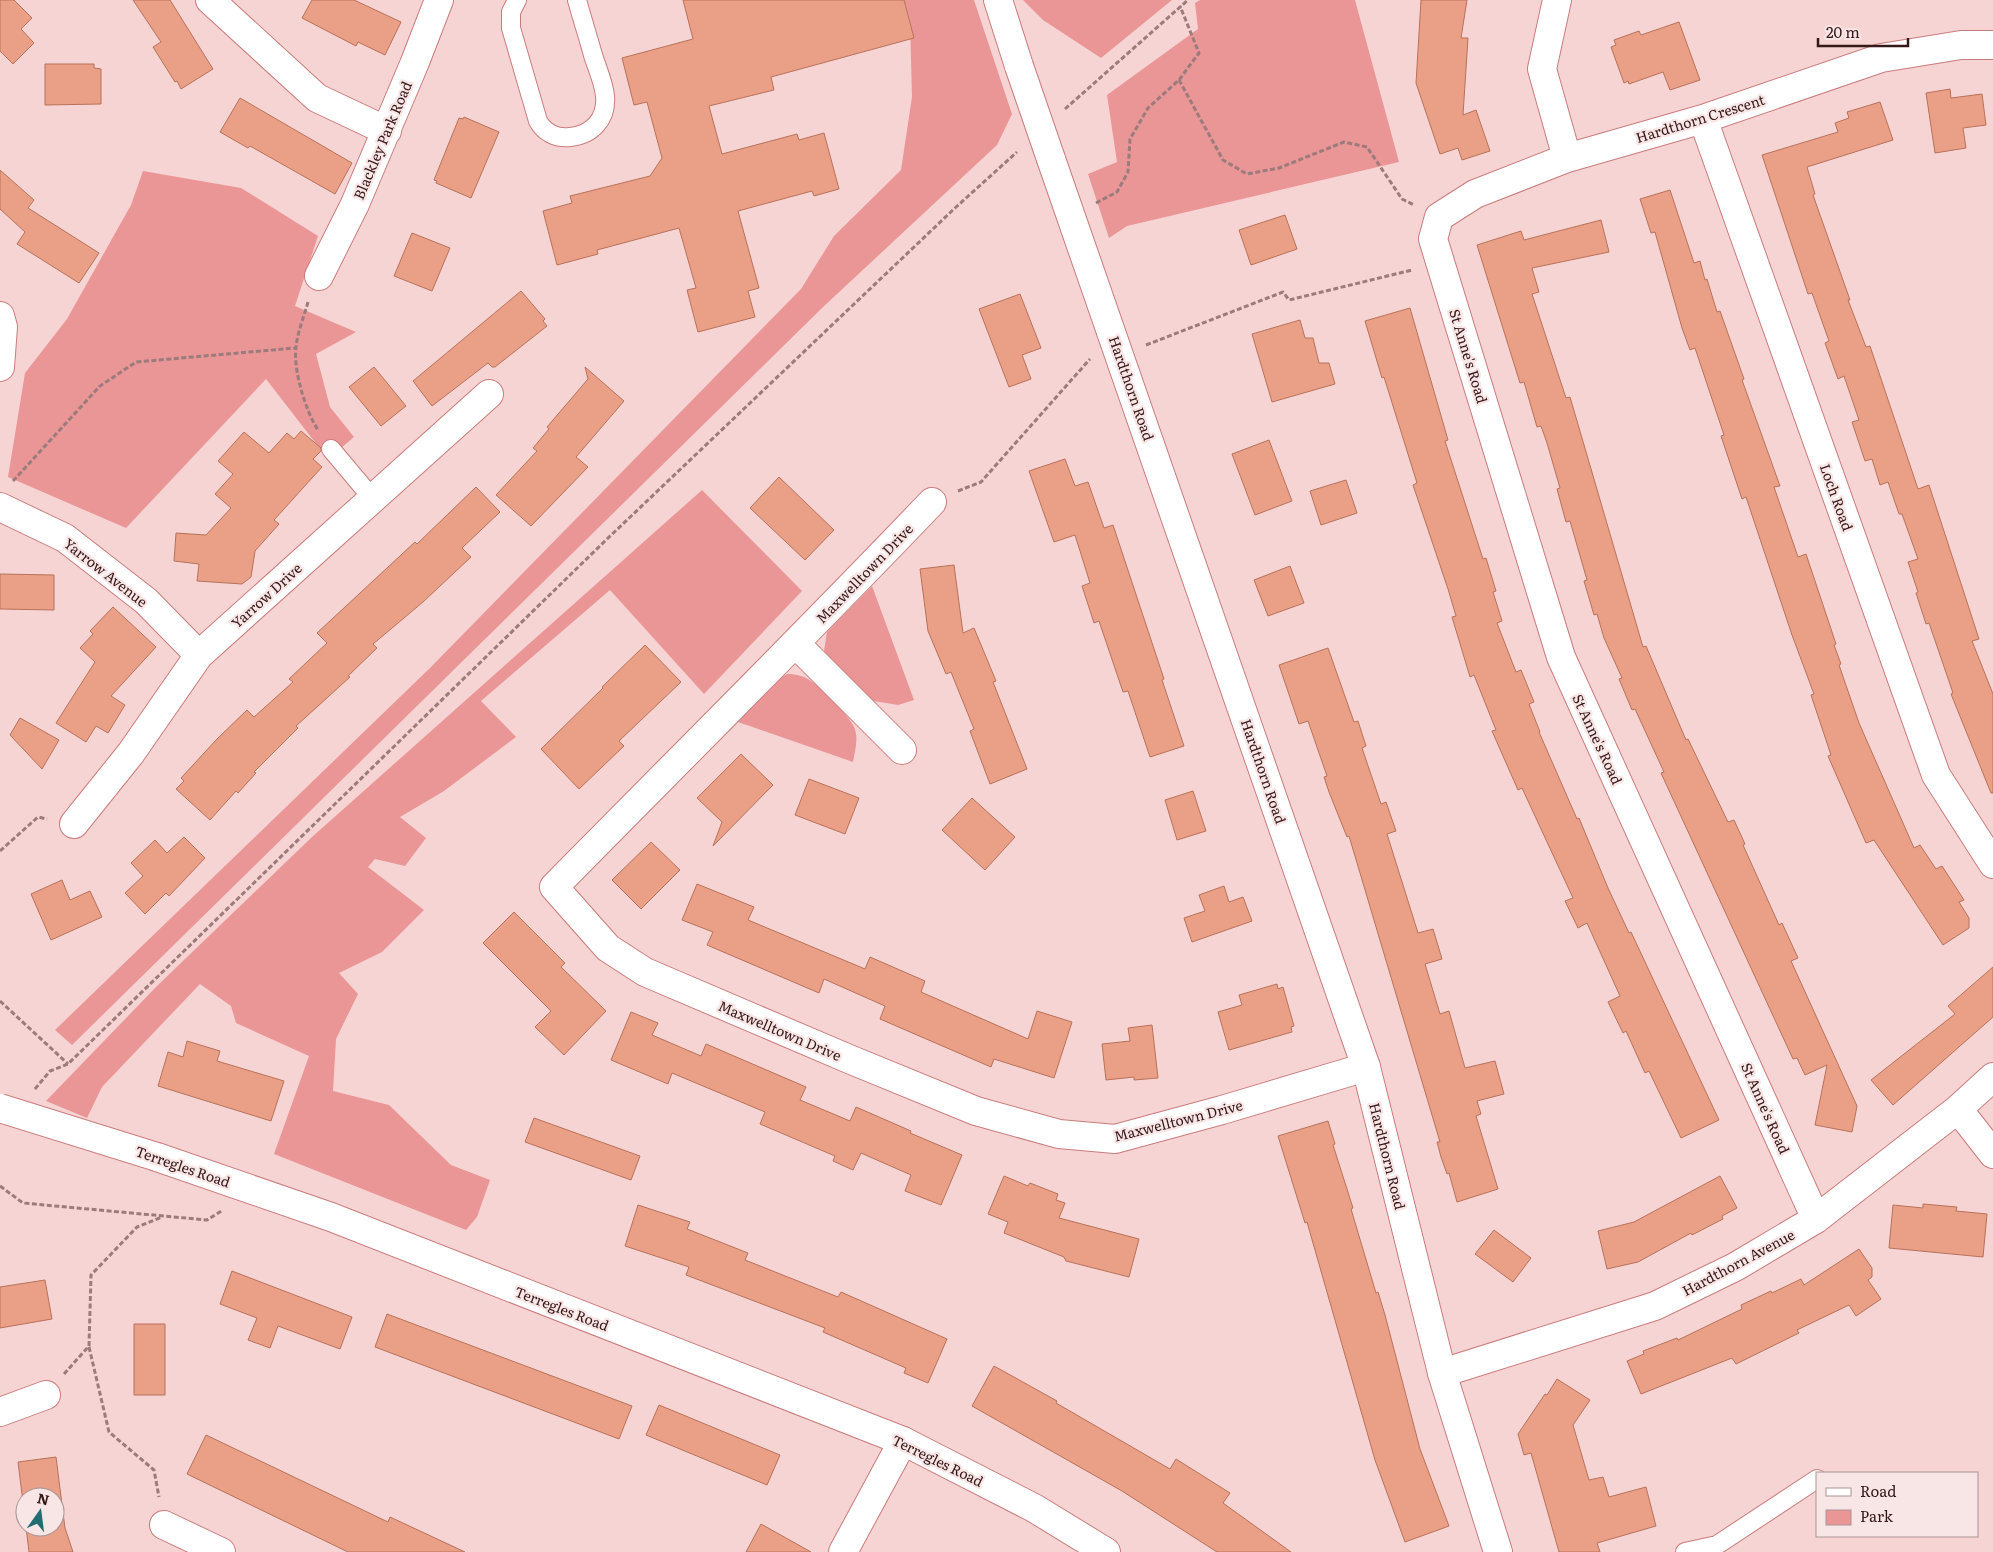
<svg xmlns="http://www.w3.org/2000/svg" width="1993" height="1552" viewBox="0 0 1993 1552" font-family="Literata,serif">
<style>
.green{fill:#ea9596}
.building{fill:#eaa087;stroke:#b8715a}
.lines{fill:none;stroke-linecap:round;stroke-linejoin:round}
.service-casing{stroke:#c97c7d;stroke-width:20}
.minor-casing{stroke:#c97c7d;stroke-width:30}
.tertiary-casing{stroke:#c97c7d;stroke-width:30}
.path{stroke:#9b7b7b;stroke-width:3;stroke-dasharray:5 2.5;stroke-linecap:butt}
.service{stroke:#fff;stroke-width:18}
.minor{stroke:#fff;stroke-width:28}
.tertiary{stroke:#fff;stroke-width:28}
.tertiary-bridge-casing{stroke:#c97c7d;stroke-width:30;stroke-linecap:butt}
.tertiary-bridge{stroke:#fff;stroke-width:28}
.labels{text-anchor:middle;dominant-baseline:central;stroke-width:4.5;stroke-linejoin:round;paint-order:stroke}
.street-label{font-size:14px;fill:#361819;stroke:#f8e6e6}
</style>
<rect width="100%" height="100%" fill="#f6d4d3"/>
<!-- green -->
<path class="green" d="M 904,0 L 974,0 L 1012,114 L 997,145 L 822,308 L 72,1045 L 55,1030 L 430,668 L 801,289 L 834,236 L 901,170 L 912,97 L 910,21 Z
M 1023,0 L 1172,0 L 1101,58 L 1043,20 Z
M 1200,0 L 1355,0 L 1399,162 L 1127,226 L 1109,238 L 1088,174 L 1117,162 L 1107,95 L 1198,29 L 1195,3 Z
M 143,171 L 241,188 L 318,236 L 295,306 L 356,332 L 316,354 L 330,407 L 354,437 L 328,459 L 266,379 L 126,528 L 8,477 L 25,373 L 67,319 L 131,205 Z
M 702,490 L 802,591 L 704,694 L 610,590 L 481,701 L 516,737 L 444,791 L 400,817 L 426,838 L 405,866 L 375,859 L 368,867 L 424,910 L 382,952 L 339,973 L 358,994 L 336,1039 L 333,1091 L 389,1105 L 451,1165 L 490,1180 L 477,1217 L 466,1230 L 274,1154 L 309,1056 L 236,1023 L 231,1006 L 200,984 L 102,1087 L 87,1118 L 46,1101 L 158,985 L 312,837 Z
M 872,586 L 914,700 L 898,705 L 868,700 L 829,664 L 824,651 L 827,632 Z
M 788,674 C 796,674 804,676 811,681 C 819,686 851,718 854,727 C 859,738 855,750 853,762 L 738,722 L 783,676 Z"/>
<!-- building -->
<path class="building" d="M 0,0 L 14,0 L 32,18 L 21,29 L 34,43 L 13,64 L 0,51 Z
M 133,0 L 170,0 L 213,69 L 181,89 L 177,81 L 175,82 L 153,47 L 161,42 Z
M 312,0 L 354,0 L 401,22 L 385,55 L 358,42 L 356,46 L 302,18 Z
M 683,0 L 904,0 L 914,38 L 771,77 L 774,90 L 709,106 L 722,154 L 797,134 L 799,140 L 824,133 L 839,189 L 814,196 L 812,191 L 738,211 L 759,288 L 748,291 L 755,317 L 698,332 L 687,290 L 696,288 L 679,228 L 597,250 L 598,254 L 557,265 L 543,211 L 572,203 L 570,196 L 650,176 L 662,158 L 647,102 L 634,105 L 622,58 L 693,39 Z
M 1421,0 L 1467,0 L 1461,38 L 1468,38 L 1463,115 L 1476,110 L 1490,151 L 1462,160 L 1458,148 L 1440,154 L 1416,83 Z
M 1679,22 L 1700,80 L 1670,90 L 1663,72 L 1629,84 L 1628,81 L 1624,83 L 1611,47 L 1616,45 L 1614,40 L 1639,31 L 1641,35 Z
M 45,64 L 94,64 L 94,68 L 101,69 L 101,104 L 45,105 Z
M 1950,89 L 1951,98 L 1982,94 L 1986,125 L 1963,128 L 1966,148 L 1935,153 L 1926,93 Z
M 240,98 L 352,163 L 335,194 L 250,146 L 248,148 L 220,132 Z
M 1880,102 L 1893,140 L 1807,167 L 1815,194 L 1813,195 L 1850,300 L 1848,300 L 1866,347 L 1870,346 L 1918,489 L 1929,485 L 1979,639 L 1972,641 L 1993,694 L 1993,793 L 1991,793 L 1951,694 L 1953,693 L 1929,623 L 1926,624 L 1916,593 L 1918,592 L 1908,562 L 1918,559 L 1902,514 L 1899,514 L 1888,482 L 1880,485 L 1872,459 L 1865,461 L 1852,422 L 1859,420 L 1844,376 L 1838,379 L 1825,343 L 1829,341 L 1812,293 L 1808,294 L 1762,155 L 1838,132 L 1835,123 L 1849,118 L 1847,112 Z
M 464,117 L 499,132 L 471,198 L 436,183 L 437,181 L 434,180 L 459,118 L 463,119 Z
M 0,170 L 34,200 L 28,208 L 99,253 L 79,283 L 17,244 L 25,232 L 0,209 Z
M 1670,190 L 1694,263 L 1700,261 L 1705,280 L 1707,279 L 1717,312 L 1720,311 L 1744,379 L 1742,380 L 1780,486 L 1774,487 L 1798,557 L 1806,554 L 1836,644 L 1834,645 L 1841,664 L 1839,665 L 1859,723 L 1914,848 L 1920,845 L 1936,869 L 1942,866 L 1964,900 L 1959,902 L 1969,918 L 1969,928 L 1943,945 L 1874,840 L 1866,843 L 1828,756 L 1831,755 L 1811,695 L 1814,694 L 1792,635 L 1746,497 L 1742,499 L 1721,436 L 1724,435 L 1695,348 L 1690,350 L 1682,328 L 1655,232 L 1651,233 L 1640,199 Z
M 1285,215 L 1297,249 L 1251,265 L 1239,230 Z
M 1601,220 L 1609,252 L 1532,268 L 1539,292 L 1532,294 L 1566,398 L 1570,397 L 1643,647 L 1646,646 L 1686,740 L 1688,739 L 1728,822 L 1734,820 L 1745,844 L 1743,845 L 1779,925 L 1782,923 L 1798,958 L 1791,961 L 1857,1106 L 1852,1132 L 1815,1125 L 1827,1065 L 1805,1075 L 1797,1058 L 1793,1059 L 1661,773 L 1664,772 L 1635,709 L 1632,710 L 1619,679 L 1622,678 L 1604,638 L 1597,614 L 1594,615 L 1584,581 L 1587,580 L 1570,521 L 1566,522 L 1557,489 L 1560,488 L 1547,443 L 1541,426 L 1537,427 L 1524,382 L 1520,383 L 1477,245 L 1521,231 L 1524,240 Z
M 412,233 L 450,248 L 432,291 L 394,276 Z
M 521,291 L 545,319 L 543,321 L 547,326 L 495,367 L 492,367 L 488,363 L 432,406 L 413,381 Z
M 1020,294 L 1041,348 L 1022,355 L 1031,379 L 1009,387 L 979,309 Z
M 1410,308 L 1448,440 L 1445,441 L 1483,559 L 1486,558 L 1496,591 L 1493,592 L 1502,621 L 1497,623 L 1516,672 L 1521,670 L 1534,702 L 1529,704 L 1540,732 L 1539,732 L 1577,819 L 1579,818 L 1608,888 L 1629,933 L 1631,932 L 1719,1120 L 1681,1138 L 1649,1071 L 1645,1073 L 1626,1031 L 1623,1033 L 1608,1002 L 1620,996 L 1587,923 L 1578,928 L 1565,901 L 1573,898 L 1522,788 L 1518,790 L 1492,731 L 1496,730 L 1474,675 L 1470,677 L 1452,617 L 1456,616 L 1448,589 L 1413,485 L 1417,483 L 1384,377 L 1382,378 L 1365,321 Z
M 1300,320 L 1305,338 L 1313,338 L 1319,363 L 1329,363 L 1335,384 L 1272,402 L 1252,334 Z
M 374,367 L 406,406 L 381,426 L 349,387 Z
M 585,367 L 624,401 L 576,457 L 588,467 L 531,526 L 496,495 L 537,451 L 533,448 L 549,429 L 547,427 L 588,379 Z
M 301,431 L 321,448 L 321,451 L 313,459 L 322,467 L 274,520 L 279,524 L 255,551 L 251,577 L 242,584 L 197,581 L 199,564 L 174,561 L 176,533 L 206,535 L 231,508 L 215,494 L 233,474 L 218,461 L 244,432 L 269,453 L 287,433 L 294,439 Z
M 1269,440 L 1292,501 L 1255,515 L 1232,454 Z
M 1065,459 L 1075,486 L 1088,482 L 1104,528 L 1113,525 L 1164,679 L 1162,680 L 1184,746 L 1150,757 L 1128,691 L 1123,692 L 1099,621 L 1094,623 L 1082,586 L 1090,583 L 1075,535 L 1054,542 L 1029,471 Z
M 779,477 L 834,530 L 805,560 L 750,508 Z
M 1346,480 L 1357,513 L 1321,525 L 1310,491 Z
M 476,487 L 500,512 L 462,548 L 471,557 L 423,602 L 373,644 L 377,648 L 348,676 L 350,677 L 296,726 L 298,728 L 254,772 L 256,773 L 238,793 L 236,791 L 210,820 L 176,789 L 184,781 L 181,778 L 217,739 L 247,710 L 254,717 L 293,682 L 289,679 L 327,643 L 317,633 L 415,542 L 417,544 Z
M 954,565 L 963,633 L 974,628 L 996,681 L 993,682 L 1027,769 L 990,784 L 970,731 L 974,729 L 951,672 L 946,674 L 928,631 L 920,569 Z
M 1290,566 L 1304,603 L 1268,616 L 1254,580 Z
M 0,574 L 54,575 L 54,610 L 0,609 Z
M 113,607 L 156,647 L 111,696 L 125,705 L 108,733 L 96,726 L 86,742 L 56,723 L 95,662 L 80,648 L 93,634 L 90,631 Z
M 645,645 L 681,682 L 619,741 L 624,746 L 579,789 L 541,749 L 603,688 L 602,687 Z
M 1328,648 L 1354,722 L 1358,721 L 1366,746 L 1362,748 L 1381,804 L 1386,802 L 1396,831 L 1387,834 L 1418,933 L 1433,929 L 1442,959 L 1425,964 L 1440,1014 L 1449,1011 L 1465,1068 L 1495,1061 L 1504,1094 L 1477,1101 L 1481,1114 L 1476,1116 L 1498,1189 L 1457,1202 L 1449,1173 L 1447,1174 L 1441,1157 L 1437,1142 L 1440,1142 L 1349,836 L 1347,837 L 1329,792 L 1324,777 L 1327,776 L 1308,721 L 1299,724 L 1279,665 Z
M 20,718 L 59,740 L 42,769 L 10,735 Z
M 741,754 L 773,785 L 713,846 L 722,822 L 697,798 Z
M 809,779 L 859,798 L 845,834 L 795,815 Z
M 1193,791 L 1206,831 L 1177,840 L 1165,800 Z
M 972,798 L 1015,837 L 985,870 L 942,830 Z
M 184,837 L 205,858 L 169,896 L 166,893 L 145,914 L 125,893 L 143,876 L 131,863 L 155,840 L 167,853 Z
M 651,842 L 680,870 L 641,909 L 612,880 Z
M 62,880 L 70,900 L 90,891 L 102,917 L 51,940 L 31,894 Z
M 697,884 L 754,907 L 748,920 L 865,969 L 870,957 L 925,981 L 921,992 L 1028,1039 L 1037,1011 L 1072,1022 L 1054,1078 L 994,1059 L 991,1067 L 880,1019 L 885,1006 L 824,979 L 819,993 L 707,945 L 713,932 L 682,920 Z
M 1224,886 L 1229,902 L 1243,897 L 1252,921 L 1192,942 L 1184,918 L 1205,911 L 1199,895 Z
M 514,912 L 565,963 L 561,967 L 606,1011 L 564,1055 L 535,1027 L 551,1011 L 483,943 Z
M 1993,967 L 1993,1017 L 1893,1105 L 1871,1080 L 1955,1014 L 1948,1006 Z
M 1277,984 L 1278,989 L 1283,987 L 1294,1026 L 1291,1027 L 1292,1032 L 1229,1050 L 1218,1012 L 1242,1005 L 1239,995 Z
M 631,1012 L 658,1023 L 652,1035 L 701,1056 L 706,1044 L 806,1087 L 800,1100 L 850,1121 L 856,1107 L 911,1131 L 910,1133 L 962,1155 L 941,1205 L 905,1191 L 911,1175 L 861,1153 L 853,1170 L 833,1161 L 835,1156 L 760,1124 L 765,1112 L 672,1073 L 668,1084 L 611,1060 Z
M 1152,1025 L 1158,1078 L 1134,1080 L 1134,1077 L 1106,1080 L 1102,1044 L 1130,1041 L 1128,1028 Z
M 187,1041 L 220,1051 L 217,1061 L 284,1081 L 271,1121 L 158,1086 L 168,1052 L 183,1057 Z
M 534,1118 L 640,1156 L 631,1180 L 525,1142 Z
M 1328,1121 L 1335,1144 L 1333,1145 L 1353,1208 L 1351,1209 L 1376,1293 L 1378,1292 L 1385,1315 L 1420,1449 L 1449,1526 L 1405,1542 L 1375,1460 L 1307,1222 L 1305,1223 L 1278,1136 Z
M 1004,1176 L 1028,1186 L 1030,1183 L 1058,1194 L 1056,1200 L 1065,1203 L 1059,1218 L 1139,1239 L 1129,1277 L 1066,1261 L 1064,1257 L 1004,1233 L 1008,1222 L 988,1214 Z
M 1720,1176 L 1737,1208 L 1722,1216 L 1723,1219 L 1692,1235 L 1691,1233 L 1638,1262 L 1607,1269 L 1598,1231 L 1634,1222 Z
M 1923,1204 L 1957,1207 L 1956,1211 L 1987,1214 L 1983,1257 L 1889,1248 L 1893,1205 L 1923,1208 Z
M 638,1205 L 690,1222 L 687,1229 L 748,1253 L 745,1260 L 838,1297 L 841,1292 L 947,1339 L 928,1383 L 904,1373 L 906,1368 L 823,1332 L 825,1328 L 686,1275 L 689,1267 L 625,1246 Z
M 1494,1230 L 1531,1258 L 1513,1282 L 1475,1254 Z
M 1859,1249 L 1872,1268 L 1872,1277 L 1868,1280 L 1881,1299 L 1856,1316 L 1849,1305 L 1797,1330 L 1799,1333 L 1736,1364 L 1732,1358 L 1641,1394 L 1627,1361 L 1644,1354 L 1643,1351 L 1677,1338 L 1678,1340 L 1742,1309 L 1741,1305 L 1771,1291 L 1772,1293 L 1801,1279 L 1804,1285 Z
M 232,1271 L 352,1317 L 340,1349 L 278,1326 L 270,1348 L 248,1340 L 257,1318 L 220,1304 Z
M 45,1280 L 52,1319 L 0,1328 L 0,1287 Z
M 387,1314 L 632,1406 L 619,1439 L 375,1347 Z
M 134,1324 L 165,1324 L 165,1395 L 134,1395 Z
M 994,1366 L 1057,1401 L 1056,1403 L 1170,1469 L 1176,1459 L 1230,1493 L 1223,1503 L 1291,1552 L 1217,1552 L 1122,1491 L 972,1406 Z
M 1557,1379 L 1590,1400 L 1573,1425 L 1589,1480 L 1603,1477 L 1609,1497 L 1646,1487 L 1656,1526 L 1597,1543 L 1600,1552 L 1559,1552 L 1531,1453 L 1524,1455 L 1518,1434 L 1545,1394 L 1547,1395 Z
M 659,1405 L 780,1455 L 767,1485 L 646,1435 Z
M 206,1435 L 388,1522 L 390,1517 L 465,1552 L 348,1552 L 187,1474 Z
M 56,1457 L 65,1528 L 73,1552 L 29,1552 L 26,1527 L 55,1527 L 55,1497 L 25,1497 L 25,1518 L 18,1462 Z
M 761,1524 L 811,1552 L 746,1552 Z"/>
<g class="lines">
<!-- service casing -->
<g class="service-casing">
<path id="service" d="M 517,0 L 511,12 L 511,28 L 538,121 C 544,132 556,139 570,137 C 592,135 607,119 605,96 C 604,83 597,68 593,55 C 588,37 582,18 577,0
M 331,449 L 373,499
M 1685,1552 L 1717,1545 L 1817,1479"/>
</g>
<!-- minor casing -->
<g class="minor-casing">
<path id="minor" d="M 210,0 L 317,98 L 387,131
M 1557,0 L 1542,69 L 1567,158
M 1703,119 L 1936,775 L 1993,864
M 319,276 L 355,204 L 415,62 L 439,0
M 0,316 L 3,327 L 0,367
M 932,502 C 808,632 680,759 554,887 L 608,948 L 645,972 L 849,1059 L 976,1111 L 1059,1134 L 1115,1139 L 1222,1110 L 1366,1067
M 0,507 L 65,538 L 146,601 L 199,655
M 796,644 L 902,750
M 74,824 L 131,753 L 199,655 L 489,394
M 1958,1109 L 1993,1154
M 1816,1219 L 1561,657 L 1433,239 L 1439,217 L 1475,194 L 1567,158 L 1703,119 L 1881,58 L 1961,45 L 1993,45
M 1442,1373 L 1655,1306 L 1735,1267 L 1816,1219 L 1958,1109 L 1993,1077
M 0,1412 L 46,1395
M 164,1525 L 221,1552
M 843,1552 L 903,1441"/>
</g>
<!-- tertiary casing -->
<g class="tertiary-casing">
<path id="tertiary" d="M 998,0 L 1019,66
M 1051,159 L 1366,1067 L 1442,1373 L 1498,1552
M 157,1157 L 331,1217 L 903,1441 L 1034,1508 L 1106,1552"/>
</g>
<!-- path -->
<path class="path" d="M 1179,80 L 1223,160 L 1247,174 L 1279,168 L 1344,142 L 1367,147 L 1402,199 L 1414,205
M 1065,109 L 1188,0
M 1096,203 L 1117,192 L 1128,172 L 1130,139 L 1148,108 L 1179,80 L 1199,53 L 1180,6
M 308,302 C 304,317 297,333 296,348 C 293,370 306,412 318,430
M 1146,345 L 1283,292 L 1289,300 L 1412,270
M 13,481 L 100,386 L 136,362 L 295,348
M 958,491 L 981,482 L 1090,359
M 0,851 L 38,817 L 47,819
M 0,1001 L 68,1064
M 35,1089 L 50,1071 L 68,1064 L 606,540 L 955,208 L 1017,152
M 0,1186 L 23,1203 L 207,1220 L 223,1210
M 89,1347 L 109,1432 L 154,1470 L 159,1497
M 64,1374 L 89,1346 L 91,1275 L 137,1227 L 162,1217"/>
<!-- service -->
<use href="#service" class="service"/>
<!-- minor -->
<use href="#minor" class="minor"/>
<!-- tertiary -->
<use href="#tertiary" class="tertiary"/>
<!-- tertiary-bridge casing -->
<g class="tertiary-bridge-casing">
<path id="tertiary-bridge" d="M 1019,66 L 1051,159
M 0,1108 L 157,1157"/>
</g>
<!-- tertiary-bridge -->
<use href="#tertiary-bridge" class="tertiary-bridge"/>
</g>
<g class="labels">
<!-- street labels -->
<g class="street-label">
<text transform="translate(1700 118) rotate(-17)">Hardthorn Crescent</text>
<text transform="translate(382 140) rotate(-67)">Blackley Park Road</text>
<text transform="translate(1469 356) rotate(73)">St Anne's Road</text>
<text transform="translate(1132 388) rotate(71)">Hardthorn Road</text>
<text transform="translate(1837 497) rotate(70)">Loch Road</text>
<text transform="translate(106 572) rotate(38)">Yarrow Avenue</text>
<text transform="translate(864 573) rotate(-46)">Maxwelltown Drive</text>
<text transform="translate(266 595) rotate(-42)">Yarrow Drive</text>
<text transform="translate(1598 739) rotate(65)">St Anne's Road</text>
<text transform="translate(1264 771) rotate(71)">Hardthorn Road</text>
<text transform="translate(780 1030) rotate(23)">Maxwelltown Drive</text>
<text transform="translate(1766 1108) rotate(66)">St Anne's Road</text>
<text transform="translate(1178 1120) rotate(-14)">Maxwelltown Drive</text>
<text transform="translate(1388 1156) rotate(76)">Hardthorn Road</text>
<text transform="translate(183 1166) rotate(19)">Terregles Road</text>
<text transform="translate(1738 1262) rotate(-28)">Hardthorn Avenue</text>
<text transform="translate(562 1308) rotate(21)">Terregles Road</text>
<text transform="translate(938 1460) rotate(26)">Terregles Road</text>
</g>
</g>
<!-- legend -->
<rect x="1816" y="1472" width="162" height="65" fill="#f8e6e6" stroke="#aa9494"/>
<rect x="1826" y="1488" width="25" height="8" fill="#ffffff" stroke="#aa9494"/>
<text x="1860" y="1497" font-size="15" fill="#361819">Road</text>
<rect x="1826" y="1510" width="25" height="15" fill="#ea9596" stroke="#aa9494"/>
<text x="1860" y="1522" font-size="15" fill="#361819">Park</text>
<!-- north arrow -->
<g transform="translate(40 1512) rotate(14)"><circle r="24" fill="#f8e6e6" stroke="#aa9494"/>
<path d="M0-4L9 19L0 12L-9 19Z" fill="#216d71"/>
<text y="-8" font-size="14" font-weight="bold" text-anchor="middle" fill="#361819">N</text>
</g>
<!-- scale -->
<path d="M1818 38v8h90v-8" fill="none" stroke="#361819" stroke-width="2.5"/>
<text x="1826" y="38" font-size="15" fill="#361819" stroke="#f8e6e6" stroke-width="4" paint-order="stroke">20 m</text>
</svg>
